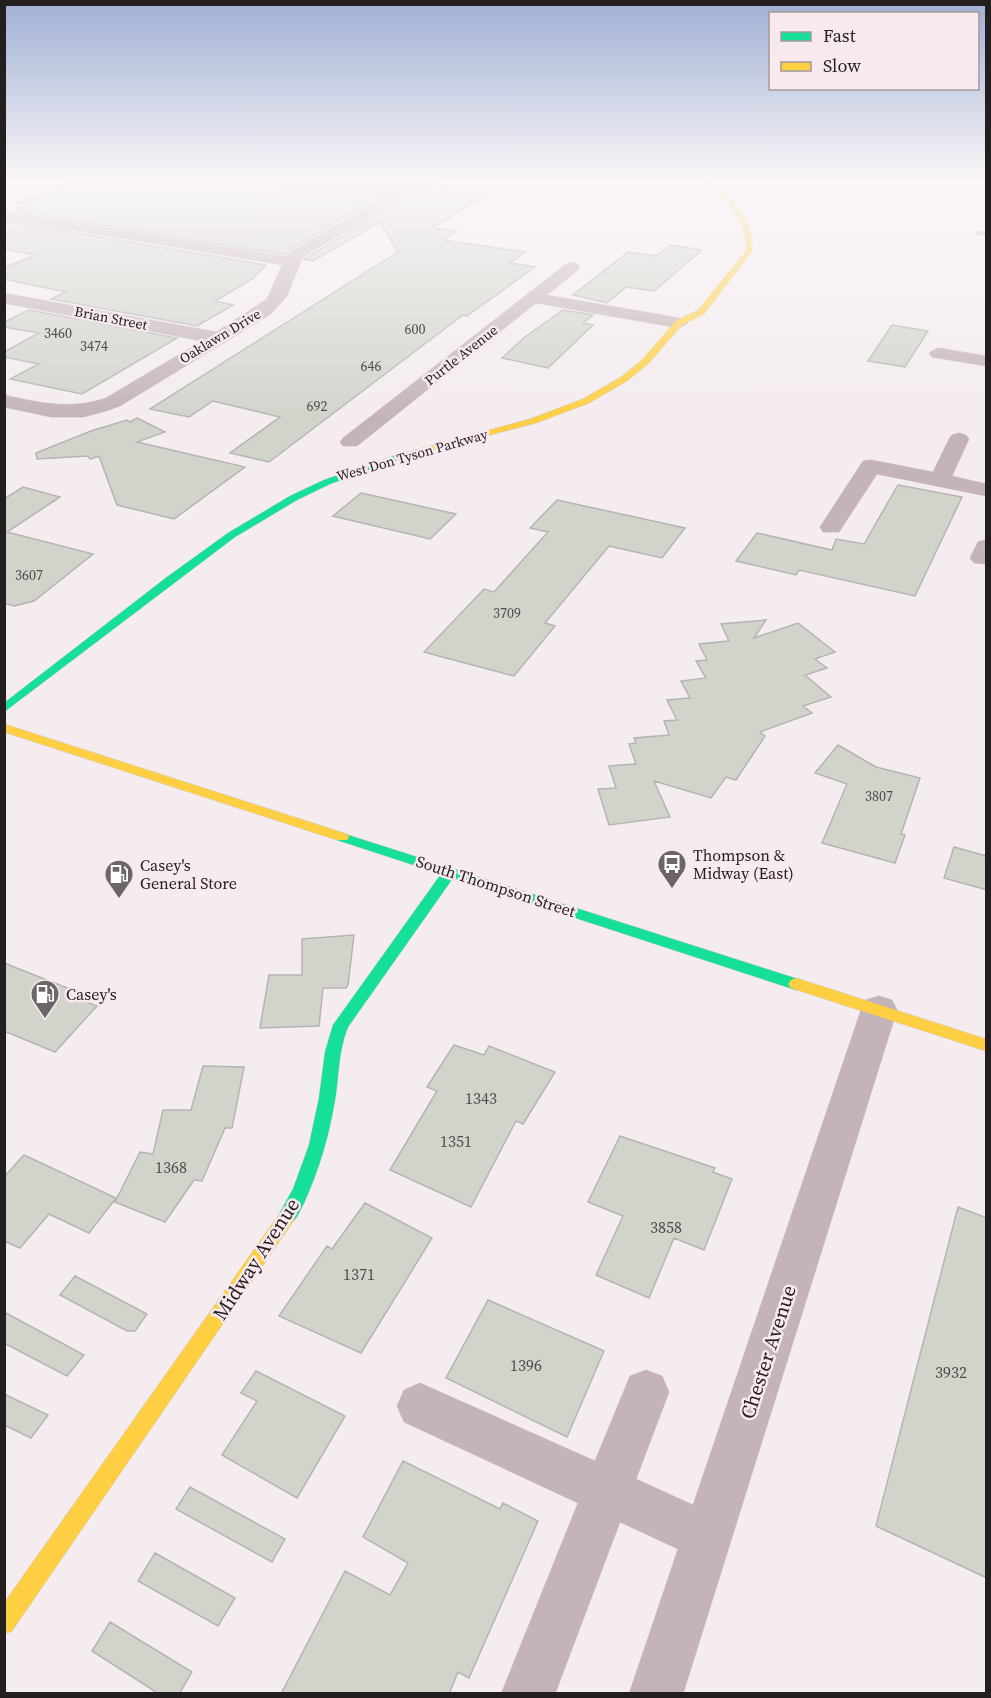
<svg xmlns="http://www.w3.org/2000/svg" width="991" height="1698" viewBox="0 0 991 1698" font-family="'Source Serif 4',serif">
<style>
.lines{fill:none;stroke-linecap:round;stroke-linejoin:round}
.stream{stroke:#d1a7b6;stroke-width:4}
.building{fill:#d2d4cc;stroke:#b6b4b3;stroke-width:1.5}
.street-casing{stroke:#cec8ca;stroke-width:1}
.fast-casing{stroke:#cec8ca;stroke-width:1}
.slow-casing{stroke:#cec8ca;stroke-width:1}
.street{fill:#c4b4b9;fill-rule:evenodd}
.fast{fill:#16e098;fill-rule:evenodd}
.slow{fill:#ffcf43;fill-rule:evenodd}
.labels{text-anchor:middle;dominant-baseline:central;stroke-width:5;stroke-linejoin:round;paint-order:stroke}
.far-street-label{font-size:14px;fill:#231e20;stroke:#f7e9ed}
.number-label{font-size:14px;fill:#4f4c4b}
.poi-label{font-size:16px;fill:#231e20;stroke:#f7e9ed;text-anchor:start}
.street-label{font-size:16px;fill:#231e20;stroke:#f7e9ed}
.near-number-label{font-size:16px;fill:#4f4c4b}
.near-street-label{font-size:20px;fill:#231e20;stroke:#f7e9ed}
</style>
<rect width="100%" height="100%" fill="#f4ecee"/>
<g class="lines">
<!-- stream -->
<path class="stream" d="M 978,233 L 986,234"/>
</g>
<!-- building -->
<path class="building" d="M 73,180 L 276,180 L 285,186 L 375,199 L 290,249 L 286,255 L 15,211 L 28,205 L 16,203 Z
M 329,180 L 410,180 L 394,190 Z
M 431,183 L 493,191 L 432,228 L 456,231 L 443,240 L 525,252 L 510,263 L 535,267 L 467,316 L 463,315 L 269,462 L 230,453 L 280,417 L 213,401 L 189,417 L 150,409 L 398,252 L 380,222 L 313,261 L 304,259 Z
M 4,221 L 266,265 L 252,279 L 215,301 L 233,305 L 197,326 L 51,299 L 66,292 L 4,279 L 4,268 L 35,255 L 4,249 Z
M 670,245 L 702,250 L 654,291 L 626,287 L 607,303 L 573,295 L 628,252 L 656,256 Z
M 29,310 L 177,338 L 82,394 L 10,379 L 39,364 L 4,357 L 4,352 L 39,333 L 4,327 L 4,322 Z
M 563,310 L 593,315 L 583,323 L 593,325 L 548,368 L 502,358 L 525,337 Z
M 892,325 L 928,331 L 905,367 L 868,361 Z
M 137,418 L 165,432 L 137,442 L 245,467 L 174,519 L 117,505 L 99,456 L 90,459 L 88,456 L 37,459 L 36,453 L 91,431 L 127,420 L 130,422 Z
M 898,485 L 962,497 L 915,596 L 799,570 L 796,575 L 736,561 L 757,533 L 832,550 L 836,539 L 864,544 Z
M 23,487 L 60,497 L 7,532 L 93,554 L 34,601 L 14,606 L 4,603 L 4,499 Z
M 361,493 L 456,514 L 430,539 L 333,516 Z
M 557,500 L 685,528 L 662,558 L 609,546 L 545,623 L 555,626 L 514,676 L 424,652 L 484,589 L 494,592 L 548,532 L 530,528 Z
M 766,620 L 754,638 L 798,623 L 835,652 L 815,659 L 827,668 L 805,675 L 831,697 L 803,706 L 812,713 L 760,732 L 765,736 L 736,780 L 726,777 L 711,798 L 654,781 L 670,817 L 609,825 L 598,789 L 616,788 L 609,766 L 636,764 L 629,744 L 636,743 L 634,738 L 669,735 L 664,721 L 677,720 L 667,700 L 690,698 L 681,681 L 706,678 L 696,661 L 707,660 L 699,644 L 729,641 L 721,624 Z
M 838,745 L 876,767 L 920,778 L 901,834 L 905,835 L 895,863 L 822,843 L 847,784 L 815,773 Z
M 954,847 L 987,856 L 987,890 L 944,878 Z
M 354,935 L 348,985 L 346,988 L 323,988 L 319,1026 L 260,1028 L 269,975 L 302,975 L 302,939 Z
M 4,963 L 70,989 L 65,994 L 97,1006 L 55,1052 L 4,1031 Z
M 454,1045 L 484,1055 L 489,1046 L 555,1072 L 523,1124 L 516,1121 L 471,1207 L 390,1170 L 437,1091 L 427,1087 Z
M 203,1066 L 244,1067 L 232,1128 L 225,1128 L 202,1181 L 194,1180 L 165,1222 L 115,1202 L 140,1152 L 153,1154 L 163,1110 L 191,1110 Z
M 620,1136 L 715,1168 L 713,1172 L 732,1179 L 704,1250 L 674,1238 L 649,1298 L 596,1275 L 623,1216 L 588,1202 Z
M 24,1155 L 116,1198 L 89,1233 L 49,1214 L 20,1248 L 4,1241 L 4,1177 Z
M 365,1203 L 432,1238 L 361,1353 L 279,1316 L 327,1246 L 332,1249 Z
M 958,1207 L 987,1218 L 987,1578 L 876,1526 Z
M 75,1276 L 147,1314 L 135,1331 L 127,1331 L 60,1295 Z
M 488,1300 L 604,1351 L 567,1437 L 446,1378 Z
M 4,1312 L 84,1355 L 67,1376 L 4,1343 Z
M 256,1371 L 345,1416 L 297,1498 L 222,1455 L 257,1401 L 241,1393 Z
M 4,1394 L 48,1415 L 31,1438 L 4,1425 Z
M 403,1461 L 500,1509 L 503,1503 L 538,1521 L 469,1678 L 458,1672 L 449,1694 L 281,1694 L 345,1571 L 390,1595 L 408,1563 L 363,1537 Z
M 190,1487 L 285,1539 L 272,1562 L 176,1509 Z
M 155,1553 L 235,1598 L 218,1626 L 138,1581 Z
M 110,1622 L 192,1672 L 179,1694 L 159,1694 L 92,1651 Z"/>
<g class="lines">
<!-- street casing -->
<g class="street-casing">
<path id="street" d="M 278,180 L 314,180 L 394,192 L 414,180 L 431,180 L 303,257 L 287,296 L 271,314 L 120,406 L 106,411 L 83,417 L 51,417 L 4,407 L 4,395 C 40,403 71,410 106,398 L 202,341 L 4,303 L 4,293 L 216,332 L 267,299 L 282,265 L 4,219 L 4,211 L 287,257 L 291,251 L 382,198 L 285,184 Z
M 572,262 L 578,264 L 580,267 L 578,270 L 547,295 L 679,318 L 688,323 L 679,328 L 536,303 L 357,446 L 343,446 L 340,442 L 343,438 L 566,264 Z
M 938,348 L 986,356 L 986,366 L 932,357 L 929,353 Z
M 959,433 L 966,435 L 969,439 L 952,476 L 986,484 L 986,496 L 877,474 L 839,532 L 823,532 L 820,527 L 863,461 L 871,460 L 933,472 L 949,439 L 952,435 Z
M 986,540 L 986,564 L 974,563 L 970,558 L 978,542 Z
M 879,996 L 892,1000 L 897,1010 L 683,1694 L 629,1694 L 678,1549 L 620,1522 L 555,1694 L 501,1694 L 578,1503 L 404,1422 L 397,1406 L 404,1390 L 420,1383 L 595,1461 L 630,1376 L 646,1370 L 662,1376 L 669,1392 L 636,1479 L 693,1505 L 861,1010 L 866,1000 Z"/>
</g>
<!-- fast casing -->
<g class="fast-casing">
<path id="fast" d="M 397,455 L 405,457 L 330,484 L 297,500 L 235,537 L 4,712 L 4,703 L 167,577 L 228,533 L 290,496 L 324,480 Z
M 342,833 L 801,980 L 804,984 L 801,988 L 796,990 L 453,878 L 348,1027 C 338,1051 339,1076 335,1100 C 329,1136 319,1170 304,1203 C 298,1214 294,1229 280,1223 L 277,1218 L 293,1189 L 309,1145 L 319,1098 L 325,1052 L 333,1025 L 441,874 L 337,840 L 335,837 L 337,834 Z"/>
</g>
<!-- slow casing -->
<g class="slow-casing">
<path id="slow" d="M 703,180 L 710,180 C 733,200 753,218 752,251 L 704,314 L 682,325 L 648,364 L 627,381 L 589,403 L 536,423 L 397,459 L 397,455 L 530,419 L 583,399 L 621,377 L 642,360 L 676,321 L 698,310 L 746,251 C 747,214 726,204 703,180 Z
M 4,724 L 347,834 L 349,837 L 347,840 L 337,840 L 4,732 Z
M 796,978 L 986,1039 L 986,1051 L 791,988 L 788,984 L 791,980 Z
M 286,1210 L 292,1213 L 295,1218 L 292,1223 L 12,1631 L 4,1634 L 4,1603 L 280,1213 Z"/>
</g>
<!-- street -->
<use href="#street" class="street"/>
<!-- fast -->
<use href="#fast" class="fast"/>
<!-- slow -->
<use href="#slow" class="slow"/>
</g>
<!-- sky -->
<linearGradient id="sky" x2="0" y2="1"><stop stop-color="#9fafd4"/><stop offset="0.43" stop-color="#faf6f7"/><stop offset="1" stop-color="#faf6f7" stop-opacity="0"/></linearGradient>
<rect width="991" height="418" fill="url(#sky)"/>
<!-- icons -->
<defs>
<g id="bus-pin" transform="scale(1.5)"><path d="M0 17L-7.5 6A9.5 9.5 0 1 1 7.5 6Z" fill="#6c6668" stroke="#f7e9ed"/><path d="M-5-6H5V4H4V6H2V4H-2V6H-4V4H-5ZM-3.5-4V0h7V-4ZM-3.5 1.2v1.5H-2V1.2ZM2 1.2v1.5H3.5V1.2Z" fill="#fff"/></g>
<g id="fuel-pin" transform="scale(1.5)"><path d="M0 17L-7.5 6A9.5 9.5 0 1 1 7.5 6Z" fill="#6c6668" stroke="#f7e9ed"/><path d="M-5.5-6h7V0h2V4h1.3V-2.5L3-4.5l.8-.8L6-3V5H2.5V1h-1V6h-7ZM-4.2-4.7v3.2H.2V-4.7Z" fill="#fff"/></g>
</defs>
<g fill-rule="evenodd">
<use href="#bus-pin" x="672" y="864"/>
<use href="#fuel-pin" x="119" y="874"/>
<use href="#fuel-pin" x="45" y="994"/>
</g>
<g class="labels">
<!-- far-street labels -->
<g class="far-street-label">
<text transform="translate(111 318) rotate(11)">Brian Street</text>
<text transform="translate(220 336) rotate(-31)">Oaklawn Drive</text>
<text transform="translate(461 355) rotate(-38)">Purtle Avenue</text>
<text transform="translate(412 455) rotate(-16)">West Don Tyson Parkway</text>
</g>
<!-- number labels -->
<g class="number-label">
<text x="415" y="329">600</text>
<text x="58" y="333">3460</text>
<text x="94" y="346">3474</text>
<text x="371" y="366">646</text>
<text x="317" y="406">692</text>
<text x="29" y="575">3607</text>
<text x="507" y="613">3709</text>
<text x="879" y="796">3807</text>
</g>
<!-- poi labels -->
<g class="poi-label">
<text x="693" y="855">Thompson &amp;<tspan x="693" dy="18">Midway (East)</tspan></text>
<text x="140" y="865">Casey's<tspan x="140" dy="18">General Store</tspan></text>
<text x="66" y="994">Casey's</text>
</g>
<!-- street labels -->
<g class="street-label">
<text transform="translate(496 886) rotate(18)">South Thompson Street</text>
</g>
<!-- near-number labels -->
<g class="near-number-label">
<text x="481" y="1098">1343</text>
<text x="456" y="1141">1351</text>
<text x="171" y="1167">1368</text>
<text x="666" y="1227">3858</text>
<text x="359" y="1274">1371</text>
<text x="526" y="1365">1396</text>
<text x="951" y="1372">3932</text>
</g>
<!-- near-street labels -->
<g class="near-street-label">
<text transform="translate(256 1259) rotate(-57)">Midway Avenue</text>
<text transform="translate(768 1352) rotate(-72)">Chester Avenue</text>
</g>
</g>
<!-- border -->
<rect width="991" height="1698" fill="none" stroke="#231e20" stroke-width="12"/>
<!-- legend -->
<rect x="769" y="12" width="210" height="78" fill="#f7e9ed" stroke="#a2989b" stroke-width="1.5"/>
<rect x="781" y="32" width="30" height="9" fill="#16e098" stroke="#a2989b" stroke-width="1.5"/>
<text x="823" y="42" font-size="18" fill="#231e20">Fast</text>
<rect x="781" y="62" width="30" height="9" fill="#ffcf43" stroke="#a2989b" stroke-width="1.5"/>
<text x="823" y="72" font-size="18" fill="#231e20">Slow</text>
</svg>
